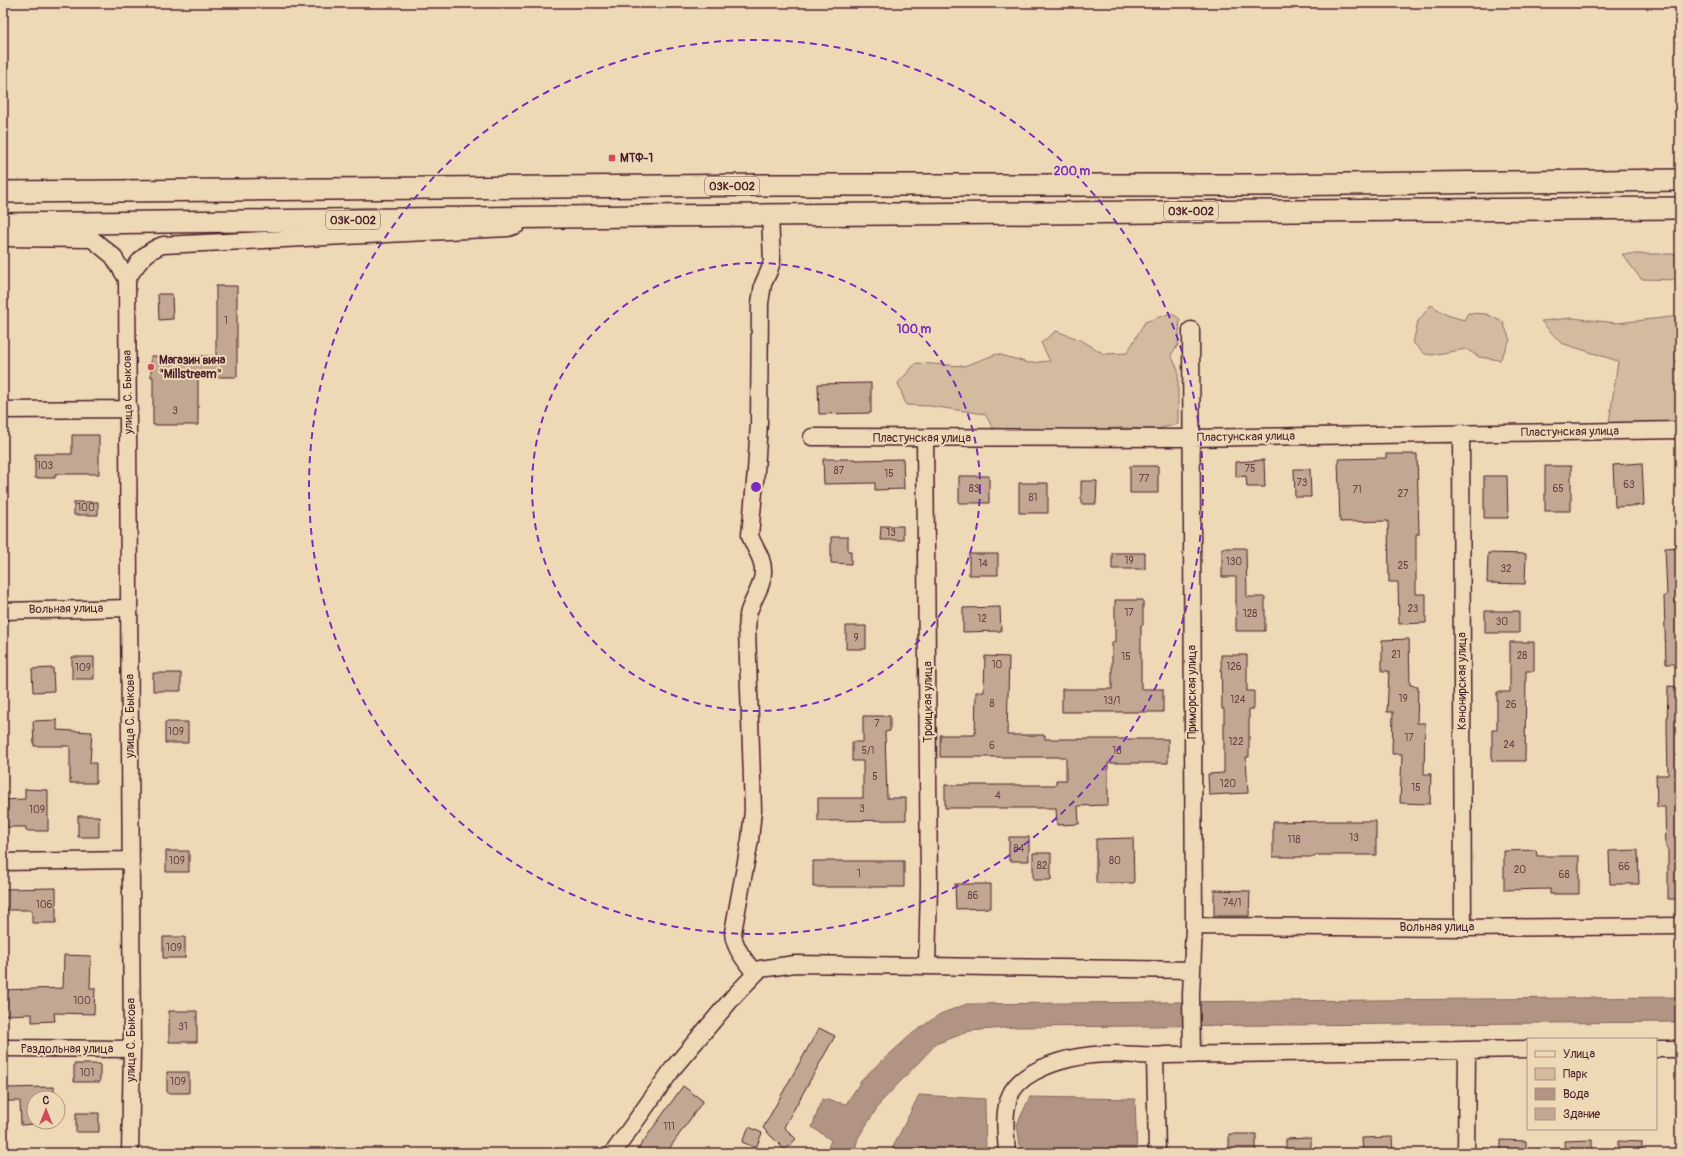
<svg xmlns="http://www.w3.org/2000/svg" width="1683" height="1156" viewBox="0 0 1683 1156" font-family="Pangolin,sans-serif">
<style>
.green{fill:#d3bba0;stroke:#8e6d66}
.water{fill:#b19483;stroke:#886560}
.building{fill:#c2a892;stroke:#4a1f2b}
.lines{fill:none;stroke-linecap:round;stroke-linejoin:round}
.minor-casing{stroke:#4a1f2b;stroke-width:19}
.major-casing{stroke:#4a1f2b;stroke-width:24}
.minor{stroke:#eed9b7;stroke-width:16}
.major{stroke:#eed9b7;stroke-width:21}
.ring{fill:none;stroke:#7b2cbf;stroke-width:2;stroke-dasharray:7 5}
.poi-dot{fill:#d1495b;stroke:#eed9b7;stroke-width:1.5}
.labels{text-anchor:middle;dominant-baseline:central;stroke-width:4;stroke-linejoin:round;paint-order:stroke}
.number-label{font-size:10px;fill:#684145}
.shield{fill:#eed9b7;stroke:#7b5755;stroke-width:1}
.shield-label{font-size:11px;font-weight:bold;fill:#4a1f2b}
.poi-label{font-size:12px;font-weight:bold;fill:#4a1f2b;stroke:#eed9b7;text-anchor:start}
.street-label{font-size:12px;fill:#4a1f2b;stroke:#eed9b7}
.centre{fill:#7b2cbf;stroke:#eed9b7;stroke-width:2}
.ring-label{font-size:12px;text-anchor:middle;font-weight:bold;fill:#7b2cbf;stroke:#eed9b7;stroke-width:4;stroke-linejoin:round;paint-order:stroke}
</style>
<rect width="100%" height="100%" fill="#eed9b7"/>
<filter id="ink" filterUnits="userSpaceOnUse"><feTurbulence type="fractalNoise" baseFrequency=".025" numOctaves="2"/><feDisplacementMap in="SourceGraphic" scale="8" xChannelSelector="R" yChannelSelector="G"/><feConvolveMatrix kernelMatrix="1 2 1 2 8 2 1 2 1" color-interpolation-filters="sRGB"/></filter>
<g filter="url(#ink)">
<!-- green -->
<path class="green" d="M 1622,254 L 1680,254 L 1680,280 L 1641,279 Z
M 1431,305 L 1447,315 L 1464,320 L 1468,313 L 1486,314 L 1503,322 L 1510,340 L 1500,360 L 1479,357 L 1466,349 L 1431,355 L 1425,354 L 1413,343 L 1418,321 Z
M 1171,313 L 1180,319 L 1178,345 L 1171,355 L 1178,370 L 1178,424 L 1157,429 L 1122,428 L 1030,432 L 993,428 L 985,414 L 930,406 L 906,405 L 898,383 L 916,363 L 964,366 L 997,354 L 1029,363 L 1050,361 L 1041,343 L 1056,331 L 1081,340 L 1104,354 L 1127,353 L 1145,322 Z
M 1680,316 L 1680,422 L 1609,423 L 1618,361 L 1561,343 L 1541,321 L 1572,318 L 1617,323 Z"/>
<!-- water -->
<path class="water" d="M 1680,997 L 1680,1022 L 1015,1027 L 970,1031 L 936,1044 L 881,1102 L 858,1138 L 854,1153 L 826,1153 L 831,1140 L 812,1127 L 822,1099 L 846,1104 L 863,1078 L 913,1033 L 940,1014 L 967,1004 Z
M 919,1095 L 985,1099 L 986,1153 L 890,1153 Z
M 1030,1097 L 1135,1099 L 1137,1153 L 1021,1153 L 1017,1124 Z"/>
<!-- building -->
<path class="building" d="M 216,286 L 237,286 L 237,377 L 198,377 L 198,425 L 153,425 L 153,377 L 151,377 L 151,356 L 216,356 Z
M 158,294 L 172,294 L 173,319 L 159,320 Z
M 871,383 L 871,413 L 819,414 L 818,384 Z
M 72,435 L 99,435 L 99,474 L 55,474 L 55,478 L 35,478 L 35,454 L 72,454 Z
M 1386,454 L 1417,454 L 1419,534 L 1416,534 L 1416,594 L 1426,594 L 1426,623 L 1399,624 L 1398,582 L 1389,582 L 1388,521 L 1340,522 L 1338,459 L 1386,458 Z
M 823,459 L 855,459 L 855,460 L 903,459 L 904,489 L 875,490 L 875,483 L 824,484 Z
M 1264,460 L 1265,487 L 1247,487 L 1246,476 L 1236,477 L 1236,462 Z
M 1642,463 L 1644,505 L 1615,507 L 1613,465 Z
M 1130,466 L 1158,466 L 1158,493 L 1130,493 Z
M 1545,466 L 1571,466 L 1571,511 L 1545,511 Z
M 1294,469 L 1310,469 L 1311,497 L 1295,497 Z
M 959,476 L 989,476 L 989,503 L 959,503 Z
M 1484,476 L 1507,476 L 1508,518 L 1484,518 Z
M 1081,481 L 1097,481 L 1096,504 L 1081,504 Z
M 1019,483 L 1048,483 L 1048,513 L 1019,513 Z
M 74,502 L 98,502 L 98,515 L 74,515 Z
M 881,526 L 903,526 L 903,540 L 880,540 Z
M 831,537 L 848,537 L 848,551 L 851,551 L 851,564 L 831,563 Z
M 1680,547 L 1680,664 L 1666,664 L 1664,596 L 1667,595 L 1665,548 Z
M 1222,548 L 1246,548 L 1247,597 L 1265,597 L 1265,631 L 1236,631 L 1236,577 L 1222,577 Z
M 1112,553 L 1145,553 L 1145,569 L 1112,569 Z
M 1488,553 L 1526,554 L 1525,584 L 1487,583 Z
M 969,554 L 998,554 L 998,575 L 969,575 Z
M 1115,600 L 1143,600 L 1143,625 L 1141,625 L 1141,689 L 1163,689 L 1163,712 L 1062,712 L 1062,689 L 1112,689 L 1112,642 L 1115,642 Z
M 1000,607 L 1001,631 L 963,632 L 963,608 Z
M 1485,611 L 1519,611 L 1519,633 L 1485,633 Z
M 846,626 L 866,626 L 866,649 L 846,649 Z
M 1409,639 L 1410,685 L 1418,686 L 1417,723 L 1425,723 L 1424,774 L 1431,774 L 1430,804 L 1400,803 L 1402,754 L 1392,754 L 1393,712 L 1387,712 L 1389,671 L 1382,671 L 1382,640 Z
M 1510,642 L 1534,642 L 1534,671 L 1526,671 L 1525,761 L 1492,761 L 1492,730 L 1497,730 L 1497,692 L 1510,692 Z
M 1221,655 L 1247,655 L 1247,691 L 1254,691 L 1254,709 L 1249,709 L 1249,757 L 1246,757 L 1248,793 L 1209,795 L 1208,774 L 1224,773 L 1224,709 L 1222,709 Z
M 985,656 L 1009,657 L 1007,735 L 1045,735 L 1045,739 L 1168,739 L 1168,763 L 1108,763 L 1108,805 L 1078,806 L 1079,824 L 1057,825 L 1056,808 L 945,808 L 945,785 L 1056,785 L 1056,780 L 1066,780 L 1066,757 L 940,757 L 940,735 L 975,735 L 976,692 L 984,692 Z
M 72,657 L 94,657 L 94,679 L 72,679 Z
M 53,668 L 54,691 L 33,692 L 32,669 Z
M 153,673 L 181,673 L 181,691 L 153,691 Z
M 1668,686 L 1680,687 L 1680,899 L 1668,899 L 1668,848 L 1666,848 L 1665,807 L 1657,807 L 1656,775 L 1668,775 L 1667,727 Z
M 863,716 L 890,716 L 890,731 L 885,732 L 887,798 L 906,798 L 906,820 L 818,821 L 818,798 L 863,798 L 863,761 L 852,761 L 852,742 L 863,742 Z
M 57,720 L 57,730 L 92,732 L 90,763 L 96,763 L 96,783 L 70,783 L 70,746 L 34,746 L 33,721 Z
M 165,722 L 188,722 L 188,743 L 165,743 Z
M 25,789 L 48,790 L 48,831 L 26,831 L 26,827 L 3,827 L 3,800 L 25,799 Z
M 78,816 L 99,816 L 99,837 L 78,837 Z
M 1332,821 L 1376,821 L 1376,855 L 1315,855 L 1315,857 L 1273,857 L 1273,822 Z
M 1009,837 L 1029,837 L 1029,861 L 1009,861 Z
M 1133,838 L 1134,883 L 1096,883 L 1096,839 Z
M 1536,850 L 1537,856 L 1579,856 L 1579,894 L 1550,894 L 1550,889 L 1504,890 L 1504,851 Z
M 1638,850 L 1639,884 L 1610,884 L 1609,851 Z
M 166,851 L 189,851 L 189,872 L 166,872 Z
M 1033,853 L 1051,853 L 1051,880 L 1033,880 Z
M 813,861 L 904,861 L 904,887 L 813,887 Z
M 955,884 L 991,884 L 991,908 L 956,909 Z
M 56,888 L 56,923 L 32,923 L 32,910 L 3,910 L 3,889 Z
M 1214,890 L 1250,891 L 1249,916 L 1214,916 Z
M 163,937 L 185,937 L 185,958 L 163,958 Z
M 64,955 L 91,956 L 90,988 L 95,988 L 94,1014 L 54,1013 L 55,1021 L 32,1022 L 32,1014 L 3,1015 L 3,990 L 63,988 Z
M 169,1011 L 197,1011 L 197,1042 L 169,1042 Z
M 819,1028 L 835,1036 L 784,1127 L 796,1139 L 785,1150 L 763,1128 Z
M 74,1064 L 100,1064 L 100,1082 L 74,1082 Z
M 167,1072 L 189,1072 L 189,1093 L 167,1093 Z
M 683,1086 L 703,1101 L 666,1153 L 635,1153 Z
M 54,1087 L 54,1098 L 34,1098 L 34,1124 L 21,1125 L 20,1101 L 3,1101 L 3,1088 Z
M 76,1113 L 99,1113 L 99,1132 L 76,1132 Z
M 749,1127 L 762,1133 L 756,1148 L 742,1142 Z
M 1229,1134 L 1256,1134 L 1256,1153 L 1229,1153 Z
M 1392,1137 L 1393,1153 L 1363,1153 L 1362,1138 Z
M 1311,1138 L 1311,1153 L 1286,1153 L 1286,1139 Z
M 1501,1140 L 1526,1141 L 1526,1153 L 1501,1153 Z
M 1592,1140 L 1592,1153 L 1565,1153 L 1564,1141 Z
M 1618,1141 L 1642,1142 L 1642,1153 L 1618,1153 Z"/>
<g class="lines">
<!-- minor casing -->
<g class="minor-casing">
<path id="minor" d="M 3,238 L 92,239 L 113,256 L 127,279
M 127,279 L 132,1049 L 130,1153
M 127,279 C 137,264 145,251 163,245 L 508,228 L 517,225
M 1191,330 L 1194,926 L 1191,995 L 1192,1055
M 3,410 L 129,409
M 1461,433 L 1463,928
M 812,437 L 1191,438 L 1680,430
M 925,438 L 929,886 L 927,966
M 3,611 L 129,608
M 3,862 L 131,860
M 1194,926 L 1463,928 L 1680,926
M 755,974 C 746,961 734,949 733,932 L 750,840 L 753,810 L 747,629 C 748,623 747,616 749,611 C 754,597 764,584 763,570 C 763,556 753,547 750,535 L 756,471 L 759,423 L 760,303 L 763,284 L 769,271 L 772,261 L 770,215
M 3,1048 L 132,1049
M 1656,1049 L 1680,1049
M 1155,1056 L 1157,1153
M 613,1153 L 674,1067 L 735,995 L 760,969 L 795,964 L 1192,970
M 1007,1153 C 1006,1135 1003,1115 1009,1098 C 1013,1086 1023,1078 1034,1072 C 1058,1059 1086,1054 1114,1054 C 1131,1054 1148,1057 1166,1055 L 1528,1049
M 1466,1153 L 1467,1050"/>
</g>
<!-- major casing -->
<g class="major-casing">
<path id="major" d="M 3,192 L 765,185 L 1261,185 L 1680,180
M 3,224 L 642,216 L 1680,208"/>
</g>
<!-- minor -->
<use href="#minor" class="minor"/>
<!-- major -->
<use href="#major" class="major"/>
</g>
</g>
<!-- distance rings -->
<g class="ring">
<circle cx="756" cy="487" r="224"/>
<circle cx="756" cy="487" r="447"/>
</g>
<!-- markers -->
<g class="poi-dot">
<rect x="608" y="154" width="8" height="8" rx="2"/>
<circle cx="151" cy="367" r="4"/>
</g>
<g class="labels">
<!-- number labels -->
<g class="number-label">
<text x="226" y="321">1</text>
<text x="175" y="411">3</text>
<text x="45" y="466">103</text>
<text x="1250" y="469">75</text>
<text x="839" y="471">87</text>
<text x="889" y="474">15</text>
<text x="1144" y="479">77</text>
<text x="1302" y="483">73</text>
<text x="1629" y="485">63</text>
<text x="974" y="489">83</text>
<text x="1558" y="489">65</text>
<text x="1357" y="490">71</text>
<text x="1403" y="494">27</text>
<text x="1033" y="498">81</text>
<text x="86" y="508">100</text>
<text x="891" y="533">13</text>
<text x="1129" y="561">19</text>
<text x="1234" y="562">130</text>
<text x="983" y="564">14</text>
<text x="1403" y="566">25</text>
<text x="1506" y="569">32</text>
<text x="1413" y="609">23</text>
<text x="1129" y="613">17</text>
<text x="1250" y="614">128</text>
<text x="982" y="619">12</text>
<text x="1502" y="622">30</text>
<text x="856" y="638">9</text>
<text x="1396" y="655">21</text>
<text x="1522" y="656">28</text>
<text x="1126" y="657">15</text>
<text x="997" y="665">10</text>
<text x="1234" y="667">126</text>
<text x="83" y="668">109</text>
<text x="1403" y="699">19</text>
<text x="1238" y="700">124</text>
<text x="1112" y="701">13/1</text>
<text x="992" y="704">8</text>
<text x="1511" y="705">26</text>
<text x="877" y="724">7</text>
<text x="176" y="732">109</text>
<text x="1409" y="738">17</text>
<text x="1236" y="742">122</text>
<text x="1509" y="745">24</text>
<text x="992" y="746">6</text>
<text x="868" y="751">5/1</text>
<text x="1117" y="751">13</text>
<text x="875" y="777">5</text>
<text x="1228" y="784">120</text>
<text x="1416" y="788">15</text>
<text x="998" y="796">4</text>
<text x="862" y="809">3</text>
<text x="37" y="810">109</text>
<text x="1354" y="838">13</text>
<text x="1294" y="840">118</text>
<text x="1019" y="849">84</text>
<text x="177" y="861">109</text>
<text x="1115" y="861">80</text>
<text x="1042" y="866">82</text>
<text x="1624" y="867">66</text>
<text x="1520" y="870">20</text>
<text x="859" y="874">1</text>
<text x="1564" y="875">68</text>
<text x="973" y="896">86</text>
<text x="1232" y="903">74/1</text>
<text x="44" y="905">106</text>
<text x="174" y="948">109</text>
<text x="82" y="1001">100</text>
<text x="183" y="1027">31</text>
<text x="87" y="1073">101</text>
<text x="178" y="1082">109</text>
<text x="669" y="1127">111</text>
</g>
<!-- shield labels -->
<g class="shield">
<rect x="705" y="177" width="54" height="18" rx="3"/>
<rect x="1164" y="202" width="54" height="18" rx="3"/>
<rect x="326" y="211" width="54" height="18" rx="3"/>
</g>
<g class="shield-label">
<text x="732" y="186">03К-002</text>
<text x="1191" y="211">03К-002</text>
<text x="353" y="220">03К-002</text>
</g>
<!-- poi labels -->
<g class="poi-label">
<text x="620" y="158">МТФ-1</text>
<text x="159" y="360">Магазин вина<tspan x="159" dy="14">"Millstream"</tspan></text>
</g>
<!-- street labels -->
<g class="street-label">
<text transform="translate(128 392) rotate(-91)">улица С. Быкова</text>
<text transform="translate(1570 432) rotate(-1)">Пластунская улица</text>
<text transform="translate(1246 437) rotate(-1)">Пластунская улица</text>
<text x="922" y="438">Пластунская улица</text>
<text transform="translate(66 609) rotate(-1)">Вольная улица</text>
<text transform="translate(1462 681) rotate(-90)">Канонирская улица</text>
<text transform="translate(1192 692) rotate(-90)">Приморская улица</text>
<text transform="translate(928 702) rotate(-90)">Троицкая улица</text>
<text transform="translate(130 716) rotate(-90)">улица С. Быкова</text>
<text x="1437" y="927">Вольная улица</text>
<text transform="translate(131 1040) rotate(-90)">улица С. Быкова</text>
<text x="67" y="1049">Раздольная улица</text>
</g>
</g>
<circle cx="756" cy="487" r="6" class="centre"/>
<g class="ring-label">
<text x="1072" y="175">200 m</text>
<text x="914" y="333">100 m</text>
</g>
<!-- margin -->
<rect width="1683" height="1156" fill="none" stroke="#eed9b7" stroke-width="16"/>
<rect x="8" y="8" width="1667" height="1140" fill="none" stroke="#4a1f2b" stroke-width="1.5" filter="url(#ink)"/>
<!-- legend -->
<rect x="1527" y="1038" width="130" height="92" fill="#eed9b7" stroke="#ac8f7f"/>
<rect x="1535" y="1051" width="20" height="6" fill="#eed9b7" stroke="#ac8f7f"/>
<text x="1563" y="1058" font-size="12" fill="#4a1f2b">Улица</text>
<rect x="1535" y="1068" width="20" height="12" fill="#d3bba0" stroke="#ac8f7f"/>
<text x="1563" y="1078" font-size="12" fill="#4a1f2b">Парк</text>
<rect x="1535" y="1088" width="20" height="12" fill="#b19483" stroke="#ac8f7f"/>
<text x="1563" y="1098" font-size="12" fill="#4a1f2b">Вода</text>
<rect x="1535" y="1108" width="20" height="12" fill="#c2a892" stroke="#ac8f7f"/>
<text x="1563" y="1118" font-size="12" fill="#4a1f2b">Здание</text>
<!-- north arrow -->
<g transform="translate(46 1110)"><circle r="19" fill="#eed9b7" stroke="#ac8f7f"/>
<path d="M0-3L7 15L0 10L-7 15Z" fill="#d1495b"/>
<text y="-6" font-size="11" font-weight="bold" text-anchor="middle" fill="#4a1f2b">С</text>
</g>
</svg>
